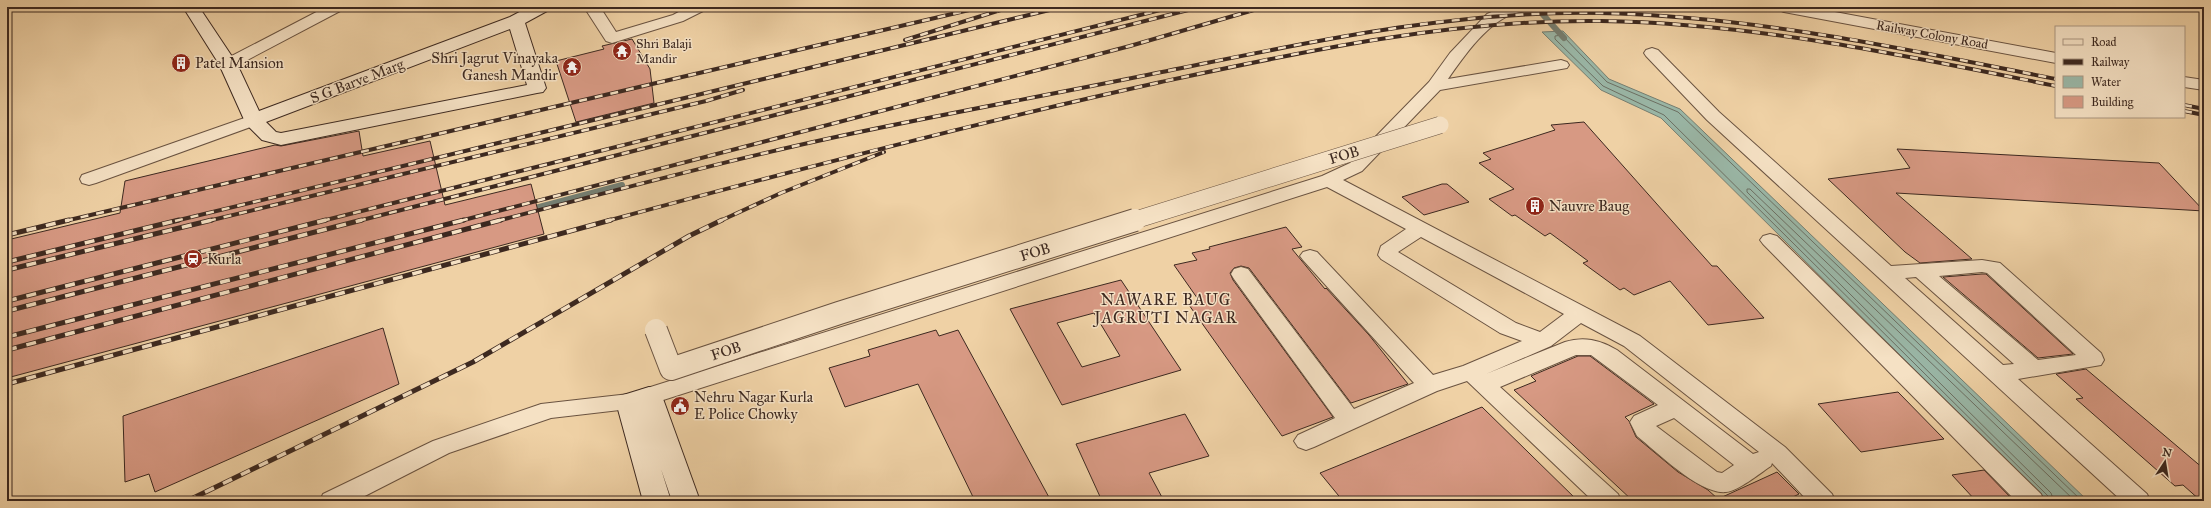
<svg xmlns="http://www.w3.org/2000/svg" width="2211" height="508" viewBox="0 0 2211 508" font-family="'IM FELL Great Primer',serif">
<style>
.water{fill:#9ab7a7;stroke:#757e71}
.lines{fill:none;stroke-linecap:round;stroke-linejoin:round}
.shore{stroke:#6c7064;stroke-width:1}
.stream{stroke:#757e71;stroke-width:6}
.building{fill:#d79983;stroke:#3d2920;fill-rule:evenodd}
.street-casing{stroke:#6a5341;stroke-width:2}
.secondary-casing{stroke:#3d2920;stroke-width:2}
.street{fill:#f5e1c4;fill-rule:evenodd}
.secondary{fill:#f5e1c4;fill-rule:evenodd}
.rail-far1-casing{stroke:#3d2920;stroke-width:4}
.rail-casing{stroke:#3d2920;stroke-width:5}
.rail-far1{stroke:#f5e1c4;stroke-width:2.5;stroke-dasharray:8;stroke-linecap:butt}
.rail{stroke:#f5e1c4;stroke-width:3.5;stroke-dasharray:10;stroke-linecap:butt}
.street-bridge-far1-casing{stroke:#6a5341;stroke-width:18;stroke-linecap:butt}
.street-bridge-casing{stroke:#6a5341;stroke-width:24;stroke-linecap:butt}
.street-bridge-far1{stroke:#f5e1c4;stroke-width:17}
.street-bridge{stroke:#f5e1c4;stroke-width:22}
.labels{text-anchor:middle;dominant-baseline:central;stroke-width:3;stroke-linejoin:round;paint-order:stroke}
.far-street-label{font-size:13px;fill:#3d2920;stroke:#f5e1c4}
.far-poi-label{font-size:13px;fill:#3d2920;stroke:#f5e1c4;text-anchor:start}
.poi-label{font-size:15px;fill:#3d2920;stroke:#f5e1c4;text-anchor:start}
.street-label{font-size:15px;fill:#3d2920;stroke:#f5e1c4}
.neighbourhood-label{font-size:16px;letter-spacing:1px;fill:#3d2920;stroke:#f5e1c4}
</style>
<rect width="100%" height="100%" fill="#efd1a5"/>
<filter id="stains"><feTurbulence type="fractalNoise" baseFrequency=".005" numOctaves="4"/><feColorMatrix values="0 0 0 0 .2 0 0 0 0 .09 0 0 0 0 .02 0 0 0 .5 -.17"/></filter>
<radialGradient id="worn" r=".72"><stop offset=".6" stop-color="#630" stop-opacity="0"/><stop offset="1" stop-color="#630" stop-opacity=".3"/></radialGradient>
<!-- water -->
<path class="water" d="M 1563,31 L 1609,79 L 1680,109 L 2088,501 L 2047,501 L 1661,118 L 1601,90 L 1542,32 Z"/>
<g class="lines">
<!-- shore -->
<path class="shore" d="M 2049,501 L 2048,496 L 1664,115 L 1603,86 L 1555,39 L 1555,36 L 1562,35 L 1607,82 L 1678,112 L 2082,501
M 2054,501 L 2051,493 L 1747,192 L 1747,189 L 1750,189 L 2075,501"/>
<!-- stream -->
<path class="stream" d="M 1536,7 L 1564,38
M 528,210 L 622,185"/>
</g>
<!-- building -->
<path class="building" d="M 632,39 L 650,69 L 654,103 L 576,122 L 556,61 L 604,49 L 602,46 Z
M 1584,122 L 1712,266 L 1717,266 L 1764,318 L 1708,325 L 1670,281 L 1634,295 L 1624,288 L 1620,290 L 1583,263 L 1588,261 L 1550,233 L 1545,236 L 1515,215 L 1512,216 L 1489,199 L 1514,189 L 1479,163 L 1491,159 L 1483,153 L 1555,130 L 1551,125 Z
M 359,131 L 363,156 L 430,141 L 445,205 L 531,184 L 544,234 L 7,378 L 7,240 L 120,213 L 125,181 L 275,145 L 281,146 Z
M 1897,149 L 2159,163 L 2204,211 L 1896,193 L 1972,259 L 1920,263 L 1905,252 L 1828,179 L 1910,168 Z
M 1442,184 L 1447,184 L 1469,202 L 1424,215 L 1402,197 Z
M 1286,227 L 1302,247 L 1292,249 L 1325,289 L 1326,288 L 1369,335 L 1408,384 L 1351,403 L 1249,268 L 1241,266 L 1234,268 L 1230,273 L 1233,280 L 1333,417 L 1282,436 L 1189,305 L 1200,302 L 1174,265 L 1197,260 L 1192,253 L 1210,249 L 1209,247 Z
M 1982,274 L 1986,274 L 2073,354 L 2038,358 L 1943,277 Z
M 1121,280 L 1181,370 L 1062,405 L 1010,309 ZM 1094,313 L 1120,356 L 1082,367 L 1057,323 Z
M 383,328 L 399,384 L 155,492 L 149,474 L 125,482 L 123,416 Z
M 936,330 L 939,336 L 958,330 L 1051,501 L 975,501 L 918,384 L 845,407 L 829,368 L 870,356 L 868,350 Z
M 1578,356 L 1590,356 L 1654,404 L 1625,417 L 1629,421 L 1636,437 L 1678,472 L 1708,490 L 1718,499 L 1777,472 L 1799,494 L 1785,501 L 1633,501 L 1514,390 L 1536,381 L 1531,376 Z
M 2086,369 L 2204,469 L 2204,501 L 2201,501 L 2183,485 L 2175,486 L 2076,399 L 2083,398 L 2056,374 Z
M 1898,392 L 1944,439 L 1861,452 L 1818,404 Z
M 1482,407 L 1578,501 L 1343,501 L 1320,473 Z
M 1185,414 L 1209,456 L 1149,473 L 1164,501 L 1102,501 L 1076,444 Z
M 1984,470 L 2014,501 L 1976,501 L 1952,475 Z"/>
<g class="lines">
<!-- street casing -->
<g class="street-casing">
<path id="street" d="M 326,7 L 345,7 L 342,10 L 234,67 L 222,67 L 220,64 L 222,61 Z
M 584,7 L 600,7 L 616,32 L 673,15 L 688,7 L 708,7 L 705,10 L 683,21 L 612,43 L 606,41 Z
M 1503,7 L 1540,7 L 1537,10 C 1530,12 1523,11 1516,13 C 1489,20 1464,56 1448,79 L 1561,60 L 1567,62 L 1569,65 L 1567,68 L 1440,90 L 1362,171 L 1343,180 L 1640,336 L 1785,447 L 1832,494 L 1835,501 L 1808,501 L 1772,463 L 1771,466 C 1759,474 1738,491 1726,492 C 1700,495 1657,452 1637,436 L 1630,422 L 1634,416 L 1658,405 L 1591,355 L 1576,355 L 1500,387 L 1618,494 L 1621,501 L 1593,501 L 1467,381 L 1437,391 L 1314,447 L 1306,450 L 1298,447 L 1294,441 L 1298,435 L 1335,418 L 1234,279 L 1231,274 L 1234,269 L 1241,267 L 1248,269 L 1354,409 L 1414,383 L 1303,260 L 1300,256 L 1303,252 L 1310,250 L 1317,252 L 1433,375 L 1463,366 L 1522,341 L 1500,333 L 1381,259 L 1378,255 L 1381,246 L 1406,229 L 1327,187 L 657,402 L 649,404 L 641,402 L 638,396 L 641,390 L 1322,176 L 1350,163 L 1429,82 L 1450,53 L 1487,14 ZM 1421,237 L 1564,314 L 1540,332 L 1516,323 L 1398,252 ZM 1581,323 L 1624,346 L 1759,452 L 1753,454 L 1617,350 C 1600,340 1584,336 1565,342 L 1486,374 L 1551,346 ZM 1674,418 L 1734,465 L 1722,473 L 1717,472 L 1656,426 Z
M 1776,7 L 1808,7 L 2056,53 L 2056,63 L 1784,12 L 1779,10 Z
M 1652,48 L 1658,50 L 1719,112 L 1891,266 L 1982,260 L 2000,263 L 2101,353 L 2104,360 L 2101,365 L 2018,379 L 2147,494 L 2150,501 L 2122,501 L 1707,120 L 1646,56 L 1644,53 L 1646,50 ZM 1982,272 L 1987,273 L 2076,355 L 2038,360 L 1939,276 ZM 1916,277 L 2014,364 L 2003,365 L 1905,278 Z
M 2184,77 L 2204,80 L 2204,90 L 2184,87 Z
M 253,115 L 259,116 L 262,120 L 259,124 L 96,183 L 89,185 L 82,183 L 80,179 L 82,175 Z
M 1770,234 L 1777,236 L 2041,494 L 2044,501 L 2016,501 L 1763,244 L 1760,240 L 1763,236 Z
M 629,394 L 637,396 L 640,402 L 637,408 L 551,418 L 449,453 L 355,501 L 320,501 L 323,494 L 433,441 L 541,404 Z"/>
</g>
<!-- secondary casing -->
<g class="secondary-casing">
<path id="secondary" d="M 183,7 L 199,7 L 237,64 L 259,111 L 510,17 L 529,7 L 549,7 L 547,11 L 525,23 L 546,88 L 543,92 L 537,93 L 281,145 L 262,140 L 246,124 L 219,64 ZM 510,29 L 527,85 L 281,133 L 276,132 L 266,122 Z
M 649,387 L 658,390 L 662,396 L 700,501 L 672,501 L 661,469 L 671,501 L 643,501 L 616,402 L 620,396 Z"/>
</g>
<!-- street -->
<use href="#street" class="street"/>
<!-- secondary -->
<use href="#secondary" class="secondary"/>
<!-- rail-far1 casing -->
<g class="rail-far1-casing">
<path id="rail-far1" d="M 905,40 L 1010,7
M 2184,105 L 2204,109
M 2184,111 L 2204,115
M 65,221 L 982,7
M 175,221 L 1062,7
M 208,221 L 706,101 L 743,90
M 322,221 L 1172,7
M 358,221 L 1200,7
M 460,221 L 1130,46 L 1264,7
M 497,221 C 613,191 728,160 845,135 C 944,114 1043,96 1142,76 C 1293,46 1445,10 1599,13 C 1754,16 1905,49 2056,79
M 607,221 C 791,171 975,123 1161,82 C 1305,51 1453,19 1601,21 C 1755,23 1906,56 2056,86
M 720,221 L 781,193 L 884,152"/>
</g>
<!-- rail casing -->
<g class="rail-casing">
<path id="rail" d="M 7,235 L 69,220
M 7,262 L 179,220
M 7,270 L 212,220
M 7,301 L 326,220
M 7,311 L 362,220
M 7,337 L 464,220
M 7,350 L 501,220
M 7,384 L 611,220
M 187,501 L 473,362 L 689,236 L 722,220"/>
</g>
<!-- rail-far1 -->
<use href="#rail-far1" class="rail-far1"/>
<!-- rail -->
<use href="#rail" class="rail"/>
<!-- street-bridge-far1 casing -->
<g class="street-bridge-far1-casing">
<path id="street-bridge-far1" d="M 1132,221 L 1440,125"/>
</g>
<!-- street-bridge casing -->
<g class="street-bridge-casing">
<path id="street-bridge" d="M 656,330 L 671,369 L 839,313 L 1135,220"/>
</g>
<!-- street-bridge-far1 -->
<use href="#street-bridge-far1" class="street-bridge-far1"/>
<!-- street-bridge -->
<use href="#street-bridge" class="street-bridge"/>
</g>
<!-- icons -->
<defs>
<g id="temple-disc" transform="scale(1)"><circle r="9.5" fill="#8f2418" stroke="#f5e1c4"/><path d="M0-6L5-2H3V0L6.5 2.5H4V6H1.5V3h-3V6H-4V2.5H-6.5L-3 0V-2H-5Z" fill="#fff"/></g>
<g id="building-disc" transform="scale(1)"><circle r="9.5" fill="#8f2418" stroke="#f5e1c4"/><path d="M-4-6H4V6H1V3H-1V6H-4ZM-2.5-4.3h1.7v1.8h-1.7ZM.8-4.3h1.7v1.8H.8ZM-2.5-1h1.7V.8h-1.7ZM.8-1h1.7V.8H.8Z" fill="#fff"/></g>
<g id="station-disc" transform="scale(1)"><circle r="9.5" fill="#8f2418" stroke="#f5e1c4"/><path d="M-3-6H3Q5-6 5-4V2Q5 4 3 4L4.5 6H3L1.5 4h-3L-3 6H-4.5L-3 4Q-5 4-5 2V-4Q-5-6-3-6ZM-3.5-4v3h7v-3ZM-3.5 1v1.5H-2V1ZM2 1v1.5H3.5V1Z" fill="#fff"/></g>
<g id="civic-disc" transform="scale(1)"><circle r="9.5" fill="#8f2418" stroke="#f5e1c4"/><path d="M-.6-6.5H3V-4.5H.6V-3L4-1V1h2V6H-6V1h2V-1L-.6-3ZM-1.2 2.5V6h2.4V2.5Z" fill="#fff"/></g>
</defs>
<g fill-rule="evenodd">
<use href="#temple-disc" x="622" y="51"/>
<use href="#building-disc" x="181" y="63"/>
<use href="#temple-disc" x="572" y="67"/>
<use href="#building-disc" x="1535" y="206"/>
<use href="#station-disc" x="193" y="259"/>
<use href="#civic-disc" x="680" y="406"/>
</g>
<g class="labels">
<!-- far-street labels -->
<g class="far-street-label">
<text transform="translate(1932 35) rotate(10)">Railway Colony Road</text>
</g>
<!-- far-poi labels -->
<g class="far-poi-label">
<text x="636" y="44">Shri Balaji<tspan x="636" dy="15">Mandir</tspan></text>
</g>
<!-- poi labels -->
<g class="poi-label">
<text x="558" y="58" text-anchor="end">Shri Jagrut Vinayaka<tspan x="558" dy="17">Ganesh Mandir</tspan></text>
<text x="195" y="63">Patel Mansion</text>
<text x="1549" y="206">Nauvre Baug</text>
<text x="207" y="259">Kurla</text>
<text x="694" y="397">Nehru Nagar Kurla<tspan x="694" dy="17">E Police Chowky</tspan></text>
</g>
<!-- street labels -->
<g class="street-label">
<text transform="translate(357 81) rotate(-21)">S G Barve Marg</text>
<text transform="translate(1344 155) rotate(-17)">FOB</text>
<text transform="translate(1035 252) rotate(-17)">FOB</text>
<text transform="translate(726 351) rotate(-18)">FOB</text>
</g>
<!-- neighbourhood labels -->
<g class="neighbourhood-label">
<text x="1166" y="299">NAWARE BAUG<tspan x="1166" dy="18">JAGRUTI NAGAR</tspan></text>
</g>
</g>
<!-- margin -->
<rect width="2211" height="508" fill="none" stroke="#efd1a5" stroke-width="24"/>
<rect x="8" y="8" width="2195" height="492" fill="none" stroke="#3d2920" stroke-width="2"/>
<rect x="12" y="12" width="2187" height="484" fill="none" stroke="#3d2920"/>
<!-- legend -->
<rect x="2055" y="26" width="130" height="92" fill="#f5e1c4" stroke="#ab9782"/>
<rect x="2063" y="39" width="20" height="6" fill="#f5e1c4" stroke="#ab9782"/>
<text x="2091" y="46" font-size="12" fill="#3d2920">Road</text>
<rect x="2063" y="59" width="20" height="6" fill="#3d2920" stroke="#ab9782"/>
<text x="2091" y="66" font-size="12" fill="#3d2920">Railway</text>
<rect x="2063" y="76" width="20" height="12" fill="#9ab7a7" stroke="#ab9782"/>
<text x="2091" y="86" font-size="12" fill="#3d2920">Water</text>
<rect x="2063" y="96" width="20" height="12" fill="#d79983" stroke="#ab9782"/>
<text x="2091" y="106" font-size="12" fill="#3d2920">Building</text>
<!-- north arrow -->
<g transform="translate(2165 462) rotate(12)" stroke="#f5e1c4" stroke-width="3" paint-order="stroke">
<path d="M0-3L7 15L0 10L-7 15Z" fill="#3d2920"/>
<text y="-6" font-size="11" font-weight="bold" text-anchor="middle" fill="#3d2920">N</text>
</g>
<rect width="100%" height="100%" filter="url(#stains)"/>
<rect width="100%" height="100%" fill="url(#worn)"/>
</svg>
